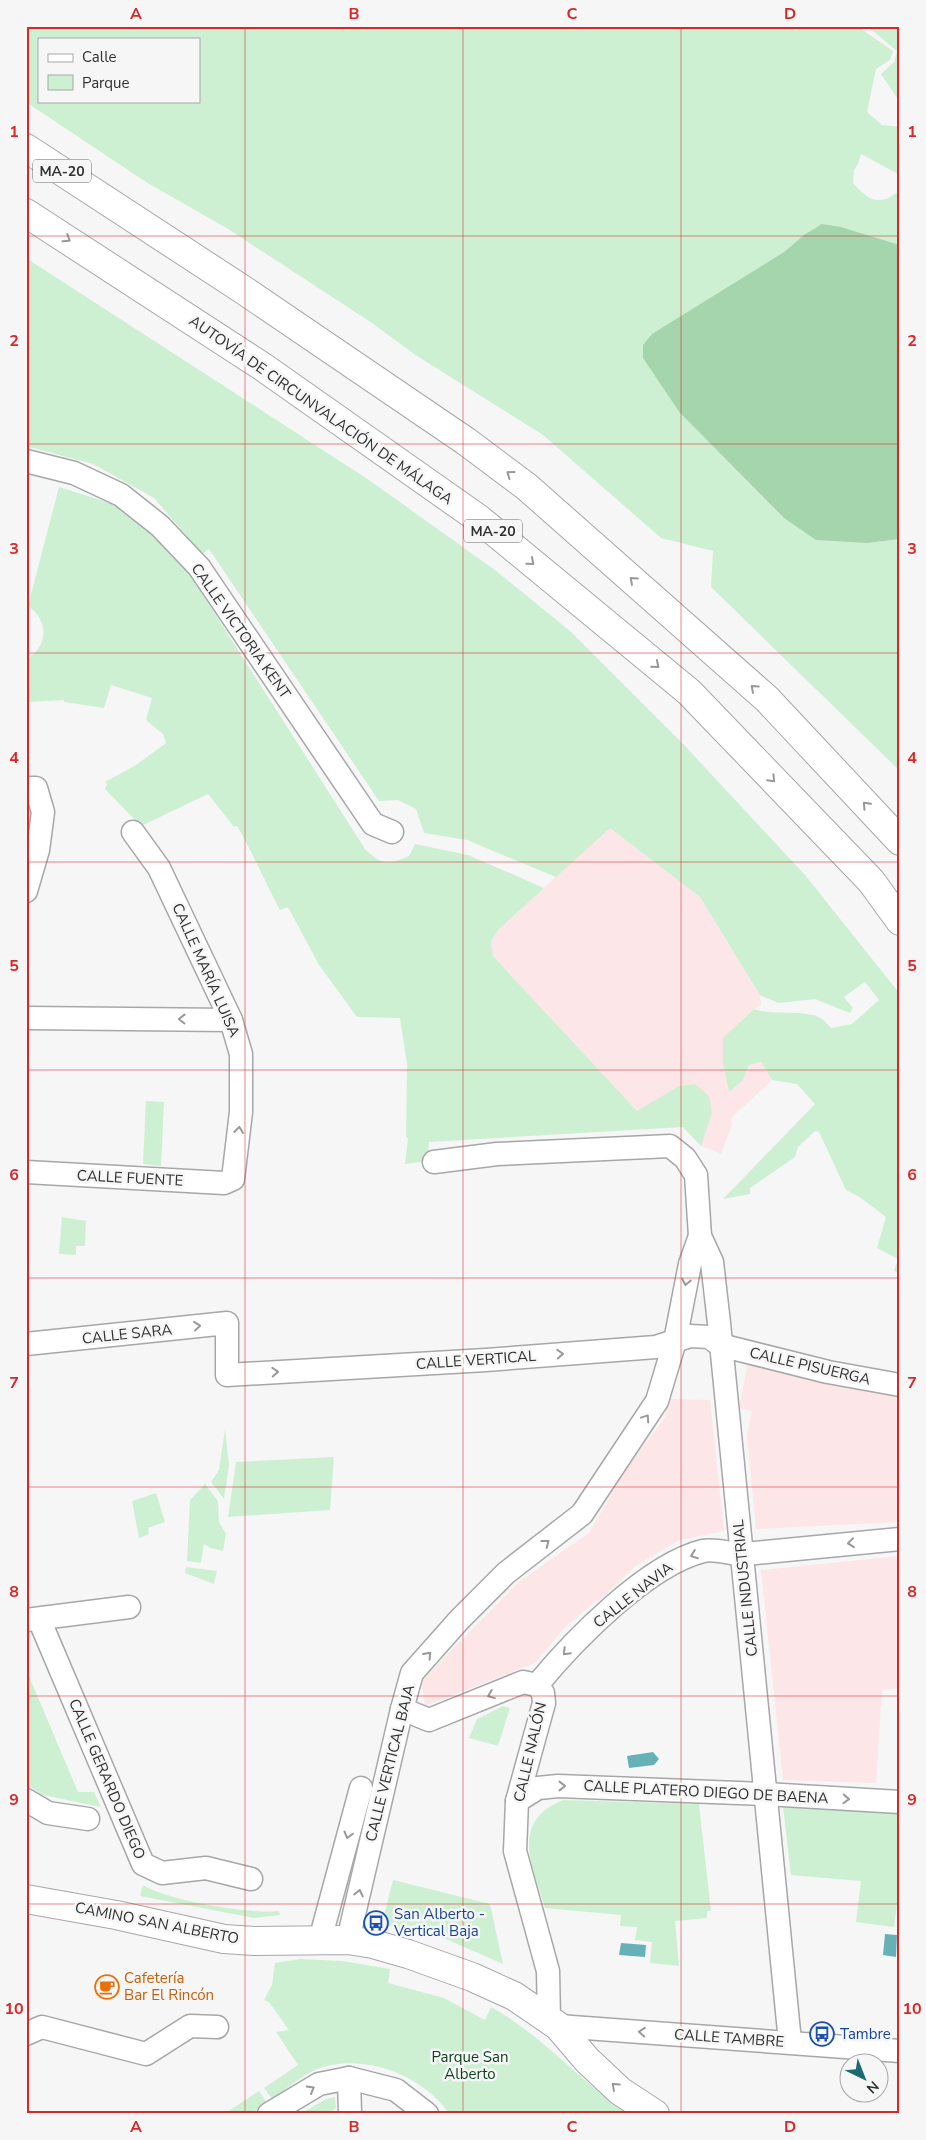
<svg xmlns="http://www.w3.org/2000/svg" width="926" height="2140" viewBox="0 0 926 2140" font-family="'Nunito Sans',sans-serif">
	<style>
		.industrial { fill: #fce6e8 }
		.green { fill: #cdf0d2; fill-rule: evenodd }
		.forest { fill: #a5d5ad }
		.water { fill: #66b1b7 }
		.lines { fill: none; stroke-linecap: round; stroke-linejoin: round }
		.minor-casing { stroke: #a6a7a8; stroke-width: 25 }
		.tertiary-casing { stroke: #a6a7a8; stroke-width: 30 }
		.motorway-casing { stroke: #a6a7a8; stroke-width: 30 }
		.minor { stroke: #fff; stroke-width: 22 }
		.tertiary { stroke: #fff; stroke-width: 28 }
		.motorway { stroke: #fff; stroke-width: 28 }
		.oneway { stroke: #979898 }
		.grid { fill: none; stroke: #d62828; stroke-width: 1; stroke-opacity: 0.55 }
		.labels { text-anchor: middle; stroke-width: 5; stroke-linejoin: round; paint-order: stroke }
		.shield { fill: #f6f6f7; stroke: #6b6b6c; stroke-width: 1 }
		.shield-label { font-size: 14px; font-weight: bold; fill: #2f3030 }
		.street-label { font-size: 15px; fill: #2f3030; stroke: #f6f6f7 }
		.transit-label { font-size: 15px; fill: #164399; stroke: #f6f6f7; text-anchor: start }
		.food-label { font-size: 15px; fill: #c56008; stroke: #f6f6f7; text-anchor: start }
		.park-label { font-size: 15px; fill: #093f1a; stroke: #f6f6f7 }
		.neatline { fill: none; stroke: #d62828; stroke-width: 2 }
		.grid-label { font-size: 16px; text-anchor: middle; font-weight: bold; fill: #d62828 }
	</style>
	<rect width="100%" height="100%" fill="#f6f6f7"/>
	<g class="industrial">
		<path d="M610 827 700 897 760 995 761 1005 754 1009 743 1080 749 1065 761 1062 772 1080 731 1118 732 1125 721 1154 701 1146 683 1127 656 1128 637 1111 493 956 491 941 499 929Z"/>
		<path d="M748 1362 900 1394V1522L756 1529 747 1435 752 1411 739 1408Z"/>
		<path d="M669 1399 710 1400 724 1531 679 1540 637 1565 599 1601H596L564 1628 535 1663 425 1706 421 1681 520 1581 589 1533 625 1471 665 1417Z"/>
		<path d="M900 1556V1688L882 1690 876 1783 783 1780 761 1570Z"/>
	</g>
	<g class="green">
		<path d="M26 26H857L893 51 890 60 876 69 867 112 882 125 900 127V175L861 154 858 164 854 170 853 183C869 201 880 207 900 190V245L841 227 804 235 784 252 680 413 784 518 868 543 900 539V771L711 587 713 551 661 538 543 435 417 356 372 323 228 229 146 182 26 102ZM39 39H199V101H39Z"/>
		<path d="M867 26H900V102L881 74 894 62 897 51Z"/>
		<path d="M26 258 369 480 495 570 570 631 685 746 805 875 900 994V1263L897 1272 894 1271 898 1259 877 1248 886 1217 858 1196 846 1190 819 1132 815 1131 798 1147 795 1157 750 1188V1194L723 1199 815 1104 797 1084 772 1080 761 1062 749 1065 743 1080 729 1092 723 1063V1038L754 1009C772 1016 809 1009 822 1019 825 1021 828 1025 831 1028L852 1024 879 1000 865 982 844 997 853 1008 850 1013 815 999 778 1003 760 995 700 897 610 828 556 877 467 840 424 833 416 809 398 800 379 801 209 549 202 554 154 498 93 464 26 446Z"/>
		<path d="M59 487 113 504 149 526 180 559 365 849C381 865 389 865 409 856L415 844 468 855 544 888 499 929 491 941 493 956 637 1111 679 1086 695 1084 709 1096 712 1113 701 1146 683 1127 429 1142 428 1161 405 1164 408 1138 406 1137 407 1064 400 1018 357 1017 319 965 288 907 280 910C265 882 253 853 237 826L234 827 208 794 141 826 105 789 107 784 105 782 136 765 166 743 163 734 146 720 152 698 111 685 104 708 64 702V700L26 702V659C49 647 49 620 28 606Z"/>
		<path d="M146 1101 164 1102 161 1166 143 1164Z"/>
		<path d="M62 1217 86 1221 85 1246H76V1255L59 1254Z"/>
		<path d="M225 1429 229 1465 224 1499 211 1482 219 1470Z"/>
		<path d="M334 1457 330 1510 228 1517 236 1462Z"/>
		<path d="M205 1484 218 1501 219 1522 226 1534 223 1551 211 1548 204 1544 201 1563 187 1561 190 1500Z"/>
		<path d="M156 1493 165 1522 148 1528 149 1534 139 1538 132 1501Z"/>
		<path d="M186 1567 217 1571 214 1584 185 1573Z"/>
		<path d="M26 1669 78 1792H94L101 1807 43 1795 26 1784Z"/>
		<path d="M503 1706 510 1708 498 1746 469 1738 477 1719Z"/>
		<path d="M563 1800 699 1804 711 1911H707V1918L675 1921 679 1966 650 1963 652 1942 635 1940 637 1927 620 1926 621 1915 545 1908C533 1866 509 1822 563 1800Z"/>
		<path d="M783 1807 869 1810V1812L900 1814V1882L894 1927 856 1922 861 1881 791 1875Z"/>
		<path d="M393 1880 490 1904 503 1964 446 1939 382 1924Z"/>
		<path d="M143 1885C170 1901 247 1914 279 1911L280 1915 254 1918 140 1896Z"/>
		<path d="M300 1959 343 1961 390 1969 388 1983 444 1998 485 2020 491 2007C543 2035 580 2083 630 2114H450C443 2106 437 2098 429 2092 400 2068 356 2056 320 2068 305 2073 285 2090 272 2099L264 2088 298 2065 276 2032 289 2030 269 2002 264 2000 272 1985 275 1963Z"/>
		<path d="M259 2091 267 2103 250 2114H224Z"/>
		<path d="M335 2097 336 2108 328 2114H300L326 2099Z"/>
	</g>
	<path class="forest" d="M822 224 841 227 900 245V539L868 543 816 540 784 518 680 413 643 358V345L652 334 784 252 804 235Z"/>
	<g class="water">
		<path d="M653 1752 659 1759 654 1765 629 1768 627 1756Z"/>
		<path d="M885 1934 897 1935 896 1957 883 1955Z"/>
		<path d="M621 1943 646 1945 645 1957 619 1955Z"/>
	</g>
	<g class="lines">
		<g class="minor-casing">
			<g id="minor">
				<path d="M26 461 74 473 121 495 160 526 199 567 373 824 392 832"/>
				<path d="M26 788H36L43 812 38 850 26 891"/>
				<path d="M26 1018 231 1020"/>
				<path d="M434 1162 497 1154 670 1146 685 1158 696 1175 700 1236 712 1262 719 1323 790 2042"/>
				<path d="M26 1172 224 1183 233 1179 241 1112V1054L231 1020 159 868 133 832"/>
				<path d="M26 1344 227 1323V1375L486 1360 656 1347 690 1336 709 1337 720 1345 828 1372 900 1385"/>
				<path d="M39 1619 143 1864 162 1873 206 1868 251 1879"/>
				<path d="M26 1620 129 1607"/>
				<path d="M537 1685C574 1640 647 1565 703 1551 716 1548 732 1555 745 1554 797 1549 848 1544 900 1539"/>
				<path d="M402 1709 429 1720 523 1682 537 1685 543 1693 544 1703 517 1801 515 1851 548 1971 549 2020"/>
				<path d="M26 1800 48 1813 88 1819"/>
				<path d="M517 1801 538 1788 558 1786 766 1794 900 1802"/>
				<path d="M320 1940 361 1788"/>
				<path d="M348 1940 402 1709 412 1673 460 1619 506 1573 582 1514 657 1401 675 1341 690 1264 700 1236"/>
				<path d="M558 2026 900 2051"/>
				<path d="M26 2034 42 2027 146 2054 190 2026 217 2027"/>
				<path d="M349 2078 350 2114"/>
				<path d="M269 2114 319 2084 349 2078 396 2090 427 2114"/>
			</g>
		</g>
		<g class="tertiary-casing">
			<path id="tertiary" d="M26 1899 116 1915 224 1939 254 1941 348 1940 373 1944 408 1954 472 1977 514 1996 558 2026 587 2060 620 2091 655 2114"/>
		</g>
		<g class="motorway-casing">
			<g id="motorway">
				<path d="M26 148 245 291 467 442 527 487 767 699 900 841"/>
				<path d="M26 213 263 367 479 519 689 692 871 881 900 921"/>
			</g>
		</g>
		<use href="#minor" class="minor"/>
		<use href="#tertiary" class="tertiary"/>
		<use href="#motorway" class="motorway"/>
	</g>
	<defs><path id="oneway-chevron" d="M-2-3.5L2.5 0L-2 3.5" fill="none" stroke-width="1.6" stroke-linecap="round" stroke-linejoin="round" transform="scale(1.25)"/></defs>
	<g class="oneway">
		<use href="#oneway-chevron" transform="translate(67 239) rotate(33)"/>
		<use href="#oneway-chevron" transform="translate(510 474) rotate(-144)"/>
		<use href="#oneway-chevron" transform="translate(531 562) rotate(40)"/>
		<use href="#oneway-chevron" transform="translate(633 580) rotate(-138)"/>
		<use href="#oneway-chevron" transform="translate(656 665) rotate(40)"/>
		<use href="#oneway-chevron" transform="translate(754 688) rotate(-138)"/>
		<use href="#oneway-chevron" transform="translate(772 779) rotate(46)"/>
		<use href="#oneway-chevron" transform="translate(866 805) rotate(-133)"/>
		<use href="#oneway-chevron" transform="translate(182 1019) rotate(-179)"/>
		<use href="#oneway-chevron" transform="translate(239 1130) rotate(-83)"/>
		<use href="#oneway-chevron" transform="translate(686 1282) rotate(101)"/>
		<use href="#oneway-chevron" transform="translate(197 1326) rotate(-6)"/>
		<use href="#oneway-chevron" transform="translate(560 1354) rotate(-4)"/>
		<use href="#oneway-chevron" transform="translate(275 1372) rotate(-3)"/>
		<use href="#oneway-chevron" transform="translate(646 1418) rotate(-56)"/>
		<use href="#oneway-chevron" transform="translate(546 1543) rotate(-38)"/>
		<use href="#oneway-chevron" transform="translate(851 1543) rotate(174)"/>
		<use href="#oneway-chevron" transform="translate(694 1555) rotate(159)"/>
		<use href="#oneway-chevron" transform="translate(566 1652) rotate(135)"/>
		<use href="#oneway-chevron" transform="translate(428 1655) rotate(-48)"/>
		<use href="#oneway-chevron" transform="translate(491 1695) rotate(158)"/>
		<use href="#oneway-chevron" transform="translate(562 1786)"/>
		<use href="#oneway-chevron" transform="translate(846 1799) rotate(3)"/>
		<use href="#oneway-chevron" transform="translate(348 1835) rotate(105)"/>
		<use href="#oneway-chevron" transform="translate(359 1893) rotate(-77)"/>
		<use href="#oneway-chevron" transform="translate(642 2032) rotate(-176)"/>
		<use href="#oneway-chevron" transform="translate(615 2086) rotate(-138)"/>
		<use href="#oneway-chevron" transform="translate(311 2089) rotate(-30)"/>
	</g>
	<path class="grid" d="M245 26V2114M463 26V2114M681 26V2114M26 236H900M26 444H900M26 653H900M26 862H900M26 1070H900M26 1278H900M26 1487H900M26 1696H900M26 1904H900"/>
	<defs>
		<g id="bus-ring" transform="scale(1.25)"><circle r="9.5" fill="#f6f6f7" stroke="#1a4fb4" stroke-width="1.5"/><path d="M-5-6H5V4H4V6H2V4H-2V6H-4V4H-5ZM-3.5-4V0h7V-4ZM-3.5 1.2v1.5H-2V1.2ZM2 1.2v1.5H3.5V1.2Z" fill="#1a4fb4"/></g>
		<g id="cafe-ring" transform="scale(1.25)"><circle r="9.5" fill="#f6f6f7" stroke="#e8710a" stroke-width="1.5"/><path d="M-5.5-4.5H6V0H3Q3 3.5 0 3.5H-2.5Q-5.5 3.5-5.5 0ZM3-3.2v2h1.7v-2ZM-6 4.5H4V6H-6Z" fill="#e8710a"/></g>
	</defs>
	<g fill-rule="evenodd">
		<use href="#bus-ring" x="376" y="1923"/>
		<use href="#cafe-ring" x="107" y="1987"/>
		<use href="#bus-ring" x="822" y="2034"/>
	</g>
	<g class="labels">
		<g class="shield">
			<rect x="33" y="159.5" width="58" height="23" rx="4"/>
			<rect x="464" y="519.5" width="58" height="23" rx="4"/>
		</g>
		<g class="shield-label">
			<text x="62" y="176">MA-20</text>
			<text x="493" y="536">MA-20</text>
		</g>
		<g class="street-label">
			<text transform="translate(321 410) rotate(35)" y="5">AUTOVÍA DE CIRCUNVALACIÓN DE MÁLAGA</text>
			<text transform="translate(241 631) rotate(55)" y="5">CALLE VICTORIA KENT</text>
			<text transform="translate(206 970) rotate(66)" y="5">CALLE MARÍA LUISA</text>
			<text transform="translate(130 1178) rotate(3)" y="5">CALLE FUENTE</text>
			<text transform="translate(127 1334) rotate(-6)" y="5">CALLE SARA</text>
			<text transform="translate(476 1360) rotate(-4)" y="5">CALLE VERTICAL</text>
			<text transform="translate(810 1366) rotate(13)" y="5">CALLE PISUERGA</text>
			<text transform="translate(745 1588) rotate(-96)" y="5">CALLE INDUSTRIAL</text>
			<text transform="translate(633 1595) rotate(-38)" y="5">CALLE NAVIA</text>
			<text transform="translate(530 1752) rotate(-77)" y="5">CALLE NALÓN</text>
			<text transform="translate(390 1763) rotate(-76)" y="5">CALLE VERTICAL BAJA</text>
			<text transform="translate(107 1779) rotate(67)" y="5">CALLE GERARDO DIEGO</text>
			<text transform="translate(706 1792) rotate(3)" y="5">CALLE PLATERO DIEGO DE BAENA</text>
			<text transform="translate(157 1923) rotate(11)" y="5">CAMINO SAN ALBERTO</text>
			<text transform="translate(729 2038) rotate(4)" y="5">CALLE TAMBRE</text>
		</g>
		<g class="transit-label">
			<text x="394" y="1919">San Alberto -<tspan x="394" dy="17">Vertical Baja</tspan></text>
			<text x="840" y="2039">Tambre</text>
		</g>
		<g class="food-label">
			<text x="124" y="1983">Cafetería<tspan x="124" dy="17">Bar El Rincón</tspan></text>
		</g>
		<g class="park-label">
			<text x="470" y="2062">Parque San<tspan x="470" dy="17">Alberto</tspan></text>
		</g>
	</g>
	<rect width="926" height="2140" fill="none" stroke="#f6f6f7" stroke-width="55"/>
	<rect x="38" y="38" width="162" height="65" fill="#f6f6f7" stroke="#a6a7a7"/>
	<rect x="48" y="54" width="25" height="8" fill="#ffffff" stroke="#a6a7a7"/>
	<text x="82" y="62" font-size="15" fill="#2f3030">Calle</text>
	<rect x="48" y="75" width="25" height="15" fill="#cdf0d2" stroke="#a6a7a7"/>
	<text x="82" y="88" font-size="15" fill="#2f3030">Parque</text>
	<g transform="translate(864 2078) rotate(137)"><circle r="24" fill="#f6f6f7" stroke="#a6a7a7"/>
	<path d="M0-4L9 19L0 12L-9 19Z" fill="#1f6a72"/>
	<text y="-8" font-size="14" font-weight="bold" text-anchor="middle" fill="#2f3030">N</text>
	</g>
	<rect x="28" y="28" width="870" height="2084" class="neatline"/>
	<g class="grid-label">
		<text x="136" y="19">A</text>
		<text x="354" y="19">B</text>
		<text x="572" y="19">C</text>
		<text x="790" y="19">D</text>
		<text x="14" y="137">1</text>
		<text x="912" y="137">1</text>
		<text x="14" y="346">2</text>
		<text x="912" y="346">2</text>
		<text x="14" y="554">3</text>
		<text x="912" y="554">3</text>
		<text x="14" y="763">4</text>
		<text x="912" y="763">4</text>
		<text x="14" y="971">5</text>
		<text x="912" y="971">5</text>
		<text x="14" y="1180">6</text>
		<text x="912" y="1180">6</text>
		<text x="14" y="1388">7</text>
		<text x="912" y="1388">7</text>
		<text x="14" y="1597">8</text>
		<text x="912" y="1597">8</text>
		<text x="14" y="1805">9</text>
		<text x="912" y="1805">9</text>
		<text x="14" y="2014">10</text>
		<text x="912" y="2014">10</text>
		<text x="136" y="2132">A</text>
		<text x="354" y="2132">B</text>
		<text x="572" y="2132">C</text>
		<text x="790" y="2132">D</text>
	</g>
</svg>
